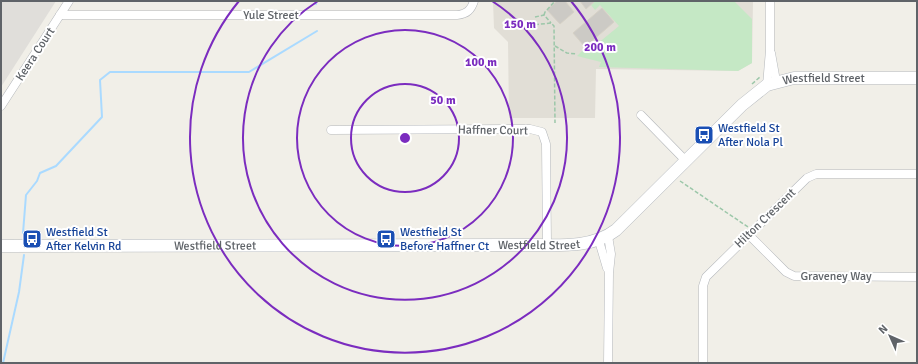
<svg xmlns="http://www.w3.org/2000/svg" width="918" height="364" viewBox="0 0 918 364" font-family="Signika,sans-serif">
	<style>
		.industrial { fill: #e0deda }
		.education { fill: #e1ded6 }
		.green { fill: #c5e8c5 }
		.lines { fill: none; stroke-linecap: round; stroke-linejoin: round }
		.stream { stroke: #aadaff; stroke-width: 2 }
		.building { fill: #cccac5; stroke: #d6d1c6 }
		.street-casing { stroke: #b5b8bc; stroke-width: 9 }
		.secondary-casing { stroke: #b6babf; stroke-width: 13 }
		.path { stroke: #9cc7a9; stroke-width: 1.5; stroke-dasharray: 4 2; stroke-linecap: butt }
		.street { stroke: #fff; stroke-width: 8 }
		.secondary { stroke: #fff; stroke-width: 12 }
		.ring { fill: none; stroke: #7b2cbf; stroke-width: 2 }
		.labels { text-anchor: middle; stroke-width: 4; stroke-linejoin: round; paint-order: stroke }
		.street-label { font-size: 12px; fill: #5f6368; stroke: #fff }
		.transit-label { font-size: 12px; fill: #164399; stroke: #fff; text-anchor: start }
		.centre { fill: #7b2cbf; stroke: #fff; stroke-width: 2 }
		.ring-label { font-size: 12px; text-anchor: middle; font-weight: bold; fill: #7b2cbf; stroke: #fff; stroke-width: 4; stroke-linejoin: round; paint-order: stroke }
	</style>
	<rect width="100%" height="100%" fill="#f1efe8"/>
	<path class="industrial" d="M1 1H56L1 87Z"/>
	<path class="education" d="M493 1H753L752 63 738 71 596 69 595 118H509L508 42 494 28Z"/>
	<path class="green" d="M595 1H734L752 19V63L738 71 599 67 601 62 577 56 593 40 597 44 619 26 600 5 595 10 591 5Z"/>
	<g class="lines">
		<g class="stream">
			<path d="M316 4V1"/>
			<path d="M23 233 26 195 37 181 40 173 56 166 102 117 100 80 110 72H249L317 31"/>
			<path d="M3 363 19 292 24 255"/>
		</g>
	</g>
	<g class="building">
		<path d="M557 1H565L574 12 560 24 547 10Z"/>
		<path d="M580 1H595L586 9Z"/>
		<path d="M602 8 614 22 585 47 573 33Z"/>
	</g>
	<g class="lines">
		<g class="street-casing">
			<g id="street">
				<path d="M60 15H457C467 14 471 10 474 1"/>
				<path d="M771 53 776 81"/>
				<path d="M767 85 770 50V1"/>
				<path d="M1 106 69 1"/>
				<path d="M641 115 686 161"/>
				<path d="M331 130 530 129 542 132 546 144 547 244"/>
				<path d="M748 234 786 272 794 276 917 277"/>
				<path d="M608 236 611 254 609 273 608 363"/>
				<path d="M599 241 607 268"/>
				<path d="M703 363V286L706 277 807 178 816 174H917"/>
			</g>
		</g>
		<g class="secondary-casing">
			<g id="secondary">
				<path id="s1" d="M1 246 516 245C549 244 589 251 616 230L742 105 767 85 794 78H917"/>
			</g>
		</g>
		<g class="path">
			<path d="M544 15 545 12 555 1"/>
			<path d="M535 17 544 15 551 23"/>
			<path d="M523 26 551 23 554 26 555 123"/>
			<path d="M555 46 567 53 577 54"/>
			<path d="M752 84 760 77"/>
			<path d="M680 181 748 227"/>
		</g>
		<use href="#street" class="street"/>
		<use href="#secondary" class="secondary"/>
	</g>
	<g class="ring">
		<circle cx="405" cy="138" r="54"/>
		<circle cx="405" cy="138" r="108"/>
		<path d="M492 1A162 162 0 1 1 318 1"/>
		<path d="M571 1A215 215 0 1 1 239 1"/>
	</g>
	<defs>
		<g id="bus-square" transform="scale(1)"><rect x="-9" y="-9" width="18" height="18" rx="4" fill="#1a4fb4" stroke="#fff"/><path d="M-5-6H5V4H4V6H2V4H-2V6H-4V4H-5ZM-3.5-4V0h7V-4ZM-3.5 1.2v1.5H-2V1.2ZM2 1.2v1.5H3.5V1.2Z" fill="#fff"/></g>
	</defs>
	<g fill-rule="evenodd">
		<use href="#bus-square" x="704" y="135"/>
		<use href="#bus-square" x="32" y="239"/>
		<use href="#bus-square" x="386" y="239"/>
	</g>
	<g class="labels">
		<g class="street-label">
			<text x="271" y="19">Yule Street</text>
			<text transform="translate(35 54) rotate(-57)" y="4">Keera Court</text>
			<text dy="4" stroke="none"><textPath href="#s1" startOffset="885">Westfield Street</textPath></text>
			<text transform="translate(493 130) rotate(1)" y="4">Haffner Court</text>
			<text transform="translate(765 218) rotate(-44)" y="4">Hilton Crescent</text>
			<text dy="4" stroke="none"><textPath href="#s1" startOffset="538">Westfield Street</textPath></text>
			<text dy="4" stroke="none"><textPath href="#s1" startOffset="214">Westfield Street</textPath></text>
			<text x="836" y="280">Graveney Way</text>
		</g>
		<g class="transit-label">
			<text x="718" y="132">Westfield St<tspan x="718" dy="14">After Nola Pl</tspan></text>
			<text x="46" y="236">Westfield St<tspan x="46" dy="14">After Kelvin Rd</tspan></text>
			<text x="400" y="236">Westfield St<tspan x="400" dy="14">Before Haffner Ct</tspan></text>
		</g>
	</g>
	<circle cx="405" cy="138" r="6" class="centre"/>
	<g class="ring-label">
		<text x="520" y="28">150 m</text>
		<text x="600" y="51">200 m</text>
		<text x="481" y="66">100 m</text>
		<text x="443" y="104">50 m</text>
	</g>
	<rect width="918" height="364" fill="none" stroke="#5f6368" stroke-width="4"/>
	<g transform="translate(890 336) rotate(315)" stroke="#ffffff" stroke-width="3" paint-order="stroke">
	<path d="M0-3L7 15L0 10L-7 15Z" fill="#5f6368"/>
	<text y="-6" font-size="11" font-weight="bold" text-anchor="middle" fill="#5f6368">N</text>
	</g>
</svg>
